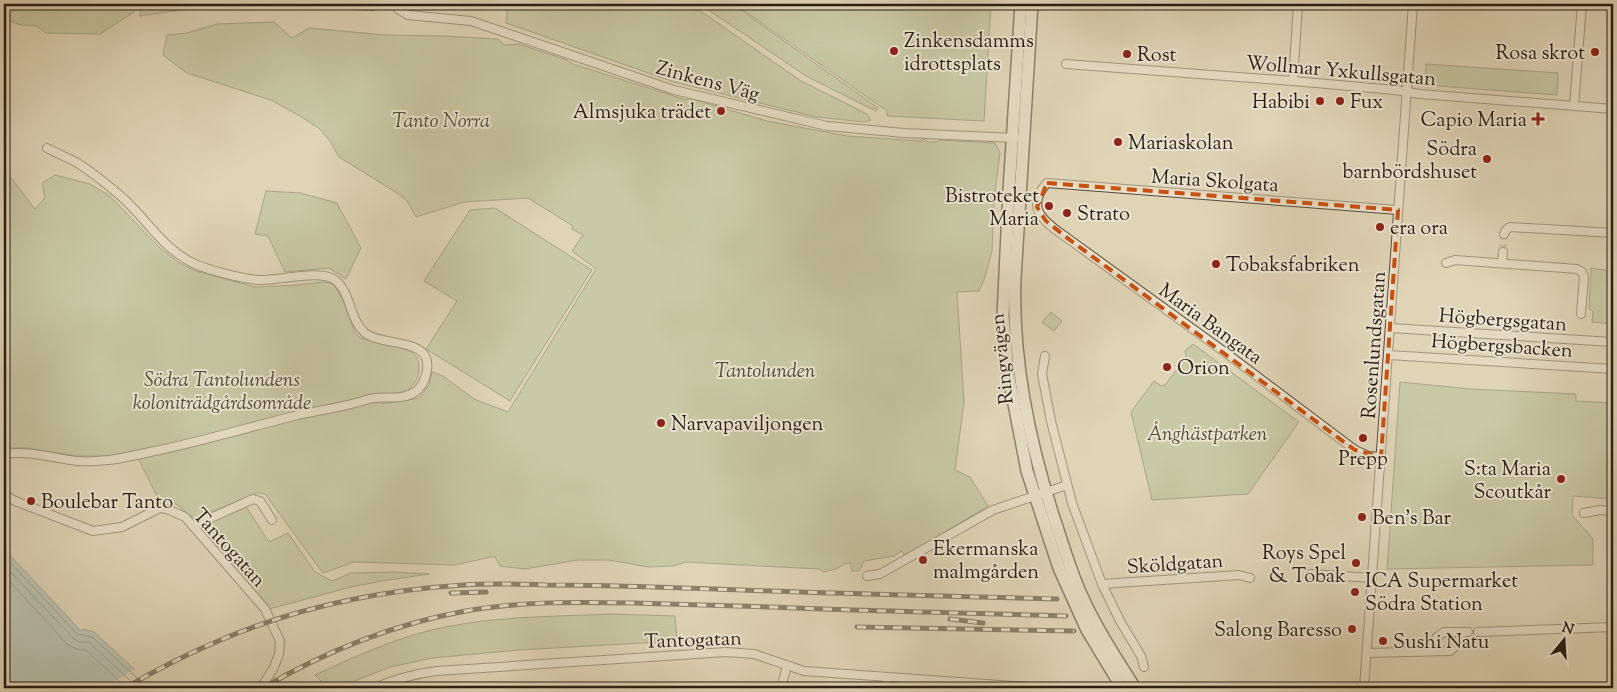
<svg xmlns="http://www.w3.org/2000/svg" width="1617" height="692" viewBox="0 0 1617 692" font-family="'Sorts Mill Goudy',serif">
	<style>
		.green { fill: #aebd91; stroke: #6b6d52 }
		.water { fill: #94b7b3; stroke: #697973 }
		.pier { fill: #dfd4b6 }
		.lines { fill: none; stroke-linecap: round; stroke-linejoin: round }
		.shore { stroke: #5e6a64; stroke-width: 1 }
		.minor-tunnel { stroke: #baaf96; stroke-width: 8; stroke-dasharray: 8 4; stroke-linecap: butt }
		.minor-casing { stroke: #564b3c; stroke-width: 10 }
		.secondary-casing { stroke: #281d14; stroke-width: 14 }
		.minor { stroke: #eae3d0; stroke-width: 8 }
		.secondary { stroke: #eae3d0; stroke-width: 11 }
		.rail-casing { stroke: #281d14; stroke-width: 5 }
		.rail { stroke: #eae3d0; stroke-width: 3; stroke-dasharray: 9; stroke-linecap: butt }
		.marked { fill: none; stroke: #cb500d; stroke-width: 4; stroke-dasharray: 10 6; stroke-linejoin: round }
		.poi-dot { fill: #8f2418; stroke: #eae3d0; stroke-width: 2 }
		.labels { text-anchor: middle; stroke-width: 4; stroke-linejoin: round; paint-order: stroke }
		.poi-label { font-size: 20px; fill: #281d14; stroke: #eae3d0; text-anchor: start }
		.street-label { font-size: 20px; fill: #281d14; stroke: #eae3d0 }
		.park-label { font-size: 20px; font-style: italic; fill: #504d3a; stroke: #eae3d0 }
	</style>
	<rect width="100%" height="100%" fill="#dfd4b6"/>
	<filter id="stains"><feTurbulence type="fractalNoise" baseFrequency=".004" numOctaves="4"/><feColorMatrix values="0 0 0 0 .2 0 0 0 0 .09 0 0 0 0 .02 0 0 0 .5 -.17"/></filter>
	<radialGradient id="worn" r=".72"><stop offset=".6" stop-color="#630" stop-opacity="0"/><stop offset="1" stop-color="#630" stop-opacity=".3"/></radialGradient>
	<g class="green">
		<path d="M4 4H135L134 12 100 34 46 33 37 26 21 25 4 19Z"/>
		<path d="M140 4H179L180 10 140 16Z"/>
		<path d="M284 4H375L374 11Z"/>
		<path d="M508 4H688L693 10H699L801 81 867 114 871 120 864 122 817 117 674 82 506 23Z"/>
		<path d="M709 4H740L742 11 878 108 876 111 806 76 710 11Z"/>
		<path d="M741 4H991L984 121 887 116V111L743 10Z"/>
		<path d="M274 22 292 38 309 28 385 35 443 36 498 39 505 45 519 44 567 60 573 64 686 100 689 98 767 121 847 136 921 141 924 139 928 142H937L939 140 995 143 1000 153 994 199 992 251 984 280 979 291 957 292 964 402 955 470 970 477 988 506 905 556 902 551 894 556 864 561 859 571H852L850 563 844 564 836 569 823 572 819 569 685 562 674 566 648 567 609 560H578L525 569 500 566 495 557H491L455 565 354 562 323 573 265 494 257 493 195 519 172 501 159 500 139 460 133 453 105 456H77L26 448H4V184L11 178 35 209 45 198 42 183 55 175 90 184 110 196 160 248 179 263 196 271 255 287 297 285 323 282 331 283 336 288 343 300 355 333 361 338C371 341 407 348 413 353 423 361 420 379 411 387 403 394 388 395 377 395L382 404 420 398 429 385 432 372 443 376 474 399 508 412 596 269 572 251 583 235 572 229 573 226 528 198 464 202 416 217 407 201 397 193 339 157 330 141 320 129 300 116 271 100 187 73 163 55 167 35 187 33 217 24Z"/>
		<path d="M1426 64 1558 73 1557 95 1425 85Z"/>
		<path d="M266 191 300 193 337 203 361 248 346 279 329 268 285 272 268 236 255 234Z"/>
		<path d="M495 208 592 270 510 401 426 349 457 301 424 281 470 210Z"/>
		<path d="M1591 268 1611 271 1610 283 1613 284V324L1592 322 1593 312 1589 308Z"/>
		<path d="M1051 312 1062 321 1054 331 1042 322Z"/>
		<path d="M1193 344 1299 422 1248 494 1152 500 1131 412 1154 381 1161 386 1166 384 1186 357 1185 351Z"/>
		<path d="M1400 382 1470 389 1576 394V401L1613 403V499L1573 496 1572 515 1593 539V565L1387 569Z"/>
		<path d="M245 505 269 542 288 533 315 572 332 581 351 573 393 572 429 574 388 580 351 587 269 609 202 531 204 523Z"/>
		<path d="M611 614 675 616 677 641 519 650 432 658 390 667 337 688H328L315 675C345 661 376 647 407 637 471 616 544 617 611 614Z"/>
	</g>
	<path class="water" d="M4 534 10 544 9 554 81 631 83 629 94 632 155 688H4Z"/>
	<path class="pier" d="M137 668 157 688H102L133 670Z"/>
	<g class="lines">
		<g class="shore">
			<path d="M4 543 6 558 77 634 92 637 148 688"/>
			<path d="M4 565 73 638 79 642H89L138 688"/>
			<path d="M4 575 67 644 76 649 86 650 127 688"/>
		</g>
		<path class="minor-tunnel" d="M1503 252 1504 234"/>
		<g class="minor-casing">
			<g id="minor">
				<path d="M395 4 398 9 408 15 471 21 674 90 827 126 904 133 1015 138"/>
				<path d="M1066 64 1293 81 1395 90 1420 94 1613 109"/>
				<path d="M1293 81 1298 4"/>
				<path d="M1574 106 1582 4"/>
				<path d="M1504 234 1506 230 1510 227 1613 233"/>
				<path d="M1446 263 1455 260 1577 269 1582 272 1584 277 1581 314"/>
				<path d="M1502 263 1503 252"/>
				<path d="M1391 328 1613 342"/>
				<path d="M1389 355 1613 369"/>
				<path d="M1045 356 1042 374 1051 421 1072 503 1102 584 1120 621 1141 656 1144 667"/>
				<path d="M4 454C29 450 52 458 77 461 87 462 99 461 109 460 125 458 140 454 155 451 203 441 250 427 298 415 321 410 344 407 366 400 382 394 401 402 415 392 424 386 430 369 426 358 419 339 377 345 364 332 349 318 351 292 335 280 320 269 278 281 258 280 243 279 208 270 195 264 164 250 148 221 124 199 112 188 89 170 76 162 66 157 56 153 47 148"/>
				<path d="M1381 457 1368 456 1355 450 1226 353 1070 240C1049 225 1022 210 1047 183L1398 210"/>
				<path d="M4 494 15 501 93 531 122 527 160 508 167 509 185 517 265 609 280 641 279 654 274 667 265 682 270 688"/>
				<path d="M1584 513 1600 510 1613 511"/>
				<path d="M193 526 253 499 260 501 272 520"/>
				<path d="M1311 574 1372 578"/>
				<path d="M867 576 880 574 993 510 1067 485"/>
				<path d="M1102 584 1239 575 1250 578"/>
				<path d="M1478 632 1613 627"/>
				<path d="M1429 651 1437 637 1444 632H1468"/>
				<path d="M1367 653 1450 651 1457 645 1462 633"/>
				<path d="M374 688C395 679 413 674 437 671L726 652 754 654 804 671 1043 688"/>
				<path d="M781 688 787 666"/>
				<path d="M886 688 887 677"/>
				<path d="M1364 688 1413 4"/>
			</g>
		</g>
		<g class="secondary-casing">
			<g id="secondary">
				<path d="M1021 4 1009 190 1003 316 1008 373 1027 471 1059 568 1087 630 1122 688"/>
				<path d="M1032 4 1015 278C1012 361 1029 442 1055 521 1063 545 1070 569 1080 592 1095 626 1115 657 1135 688"/>
			</g>
		</g>
		<use href="#minor" class="minor"/>
		<use href="#secondary" class="secondary"/>
		<g class="rail-casing">
			<g id="rail">
				<path d="M451 593 486 592"/>
				<path d="M950 619 983 623"/>
				<path d="M857 627 1074 631"/>
				<path d="M125 688C156 670 189 653 223 639 299 607 382 590 464 585 491 583 519 584 546 585 611 585 676 588 742 590 847 594 952 596 1057 599"/>
				<path d="M263 688C326 651 394 624 466 611 521 601 578 602 634 603 679 604 724 606 770 607 868 611 967 613 1066 616"/>
			</g>
		</g>
		<use href="#rail" class="rail"/>
	</g>
	<path d="M0 0H1617V692H0ZM1047 183 1398 210 1381 457 1355 450 1070 240 1046 221 1037 207Z" fill="#dfd4b6" fill-opacity=".55" fill-rule="evenodd"/>
	<path class="marked" d="M1047 183 1398 210 1381 457 1355 450 1070 240 1046 221 1037 207Z"/>
	<g class="poi-dot">
		<circle cx="894" cy="51" r="5"/>
		<circle cx="1595" cy="52" r="5"/>
		<circle cx="1127" cy="54" r="5"/>
		<circle cx="1320" cy="101" r="5"/>
		<circle cx="1340" cy="101" r="5"/>
		<circle cx="721" cy="111" r="5"/>
		<path d="M1535.5 111.5h5v5h5v5h-5v5h-5v-5h-5v-5h5z"/>
		<circle cx="1118" cy="142" r="5"/>
		<circle cx="1487" cy="159" r="5"/>
		<circle cx="1049" cy="206" r="5"/>
		<circle cx="1067" cy="213" r="5"/>
		<circle cx="1380" cy="227" r="5"/>
		<circle cx="1216" cy="264" r="5"/>
		<circle cx="1167" cy="367" r="5"/>
		<circle cx="661" cy="423" r="5"/>
		<circle cx="1363" cy="438" r="5"/>
		<circle cx="1561" cy="479" r="5"/>
		<circle cx="31" cy="501" r="5"/>
		<circle cx="1362" cy="517" r="5"/>
		<circle cx="923" cy="560" r="5"/>
		<circle cx="1356" cy="563" r="5"/>
		<circle cx="1355" cy="592" r="5"/>
		<circle cx="1352" cy="629" r="5"/>
		<circle cx="1383" cy="641" r="5"/>
	</g>
	<g class="labels">
		<g class="poi-label">
			<text x="904" y="47">Zinkensdamms<tspan x="904" dy="23">idrottsplats</tspan></text>
			<text x="1585" y="59" text-anchor="end">Rosa skrot</text>
			<text x="1137" y="61">Rost</text>
			<text x="1310" y="108" text-anchor="end">Habibi</text>
			<text x="1350" y="108">Fux</text>
			<text x="711" y="118" text-anchor="end">Almsjuka trädet</text>
			<text x="1527" y="126" text-anchor="end">Capio Maria</text>
			<text x="1128" y="149">Mariaskolan</text>
			<text x="1477" y="155" text-anchor="end">Södra<tspan x="1477" dy="23">barnbördshuset</tspan></text>
			<text x="1039" y="202" text-anchor="end">Bistroteket<tspan x="1039" dy="23">Maria</tspan></text>
			<text x="1077" y="220">Strato</text>
			<text x="1390" y="234">era ora</text>
			<text x="1226" y="271">Tobaksfabriken</text>
			<text x="1177" y="374">Orion</text>
			<text x="671" y="430">Narvapaviljongen</text>
			<text x="1363" y="465" text-anchor="middle">Prepp</text>
			<text x="1551" y="475" text-anchor="end">S:ta Maria<tspan x="1551" dy="23">Scoutkår</tspan></text>
			<text x="41" y="508">Boulebar Tanto</text>
			<text x="1372" y="524">Ben's Bar</text>
			<text x="933" y="555">Ekermanska<tspan x="933" dy="23">malmgården</tspan></text>
			<text x="1346" y="559" text-anchor="end">Roys Spel<tspan x="1346" dy="23">&amp; Tobak</tspan></text>
			<text x="1365" y="587">ICA Supermarket<tspan x="1365" dy="23">Södra Station</tspan></text>
			<text x="1342" y="636" text-anchor="end">Salong Baresso</text>
			<text x="1393" y="648">Sushi Natu</text>
		</g>
		<g class="street-label">
			<text transform="translate(1341 70) rotate(5)" y="7">Wollmar Yxkullsgatan</text>
			<text transform="translate(708 80) rotate(15)" y="7">Zinkens Väg</text>
			<text transform="translate(1215 180) rotate(4)" y="7">Maria Skolgata</text>
			<text transform="translate(1503 319) rotate(4)" y="7">Högbergsgatan</text>
			<text transform="translate(1211 323) rotate(36)" y="7">Maria Bangata</text>
			<text transform="translate(1373 345) rotate(-86)" y="7">Rosenlundsgatan</text>
			<text transform="translate(1502 345) rotate(4)" y="7">Högbergsbacken</text>
			<text transform="translate(1001 359) rotate(-96)" y="7">Ringvägen</text>
			<text transform="translate(230 547) rotate(48)" y="7">Tantogatan</text>
			<text transform="translate(1175 563) rotate(-4)" y="7">Sköldgatan</text>
			<text transform="translate(693 639) rotate(-2)" y="7">Tantogatan</text>
		</g>
		<g class="park-label">
			<text x="441" y="127">Tanto Norra</text>
			<text x="765" y="377">Tantolunden</text>
			<text x="222" y="386">Södra Tantolundens<tspan x="222" dy="23">koloniträdgårdsområde</tspan></text>
			<text x="1207" y="440">Ånghästparken</text>
		</g>
	</g>
	<rect width="1617" height="692" fill="none" stroke="#dfd4b6" stroke-width="20"/>
	<rect x="5" y="5" width="1607" height="682" fill="none" stroke="#281d14" stroke-width="2.5"/>
	<rect x="10" y="10" width="1597" height="672" fill="none" stroke="#281d14"/>
	<g transform="translate(1564 640) rotate(18)" stroke="#eae3d0" stroke-width="4" paint-order="stroke">
	<path d="M0-4L9 19L0 12L-9 19Z" fill="#281d14"/>
	<text y="-8" font-size="14" font-weight="bold" text-anchor="middle" fill="#281d14">N</text>
	</g>
	<rect width="100%" height="100%" filter="url(#stains)"/>
	<rect width="100%" height="100%" fill="url(#worn)"/>
</svg>
